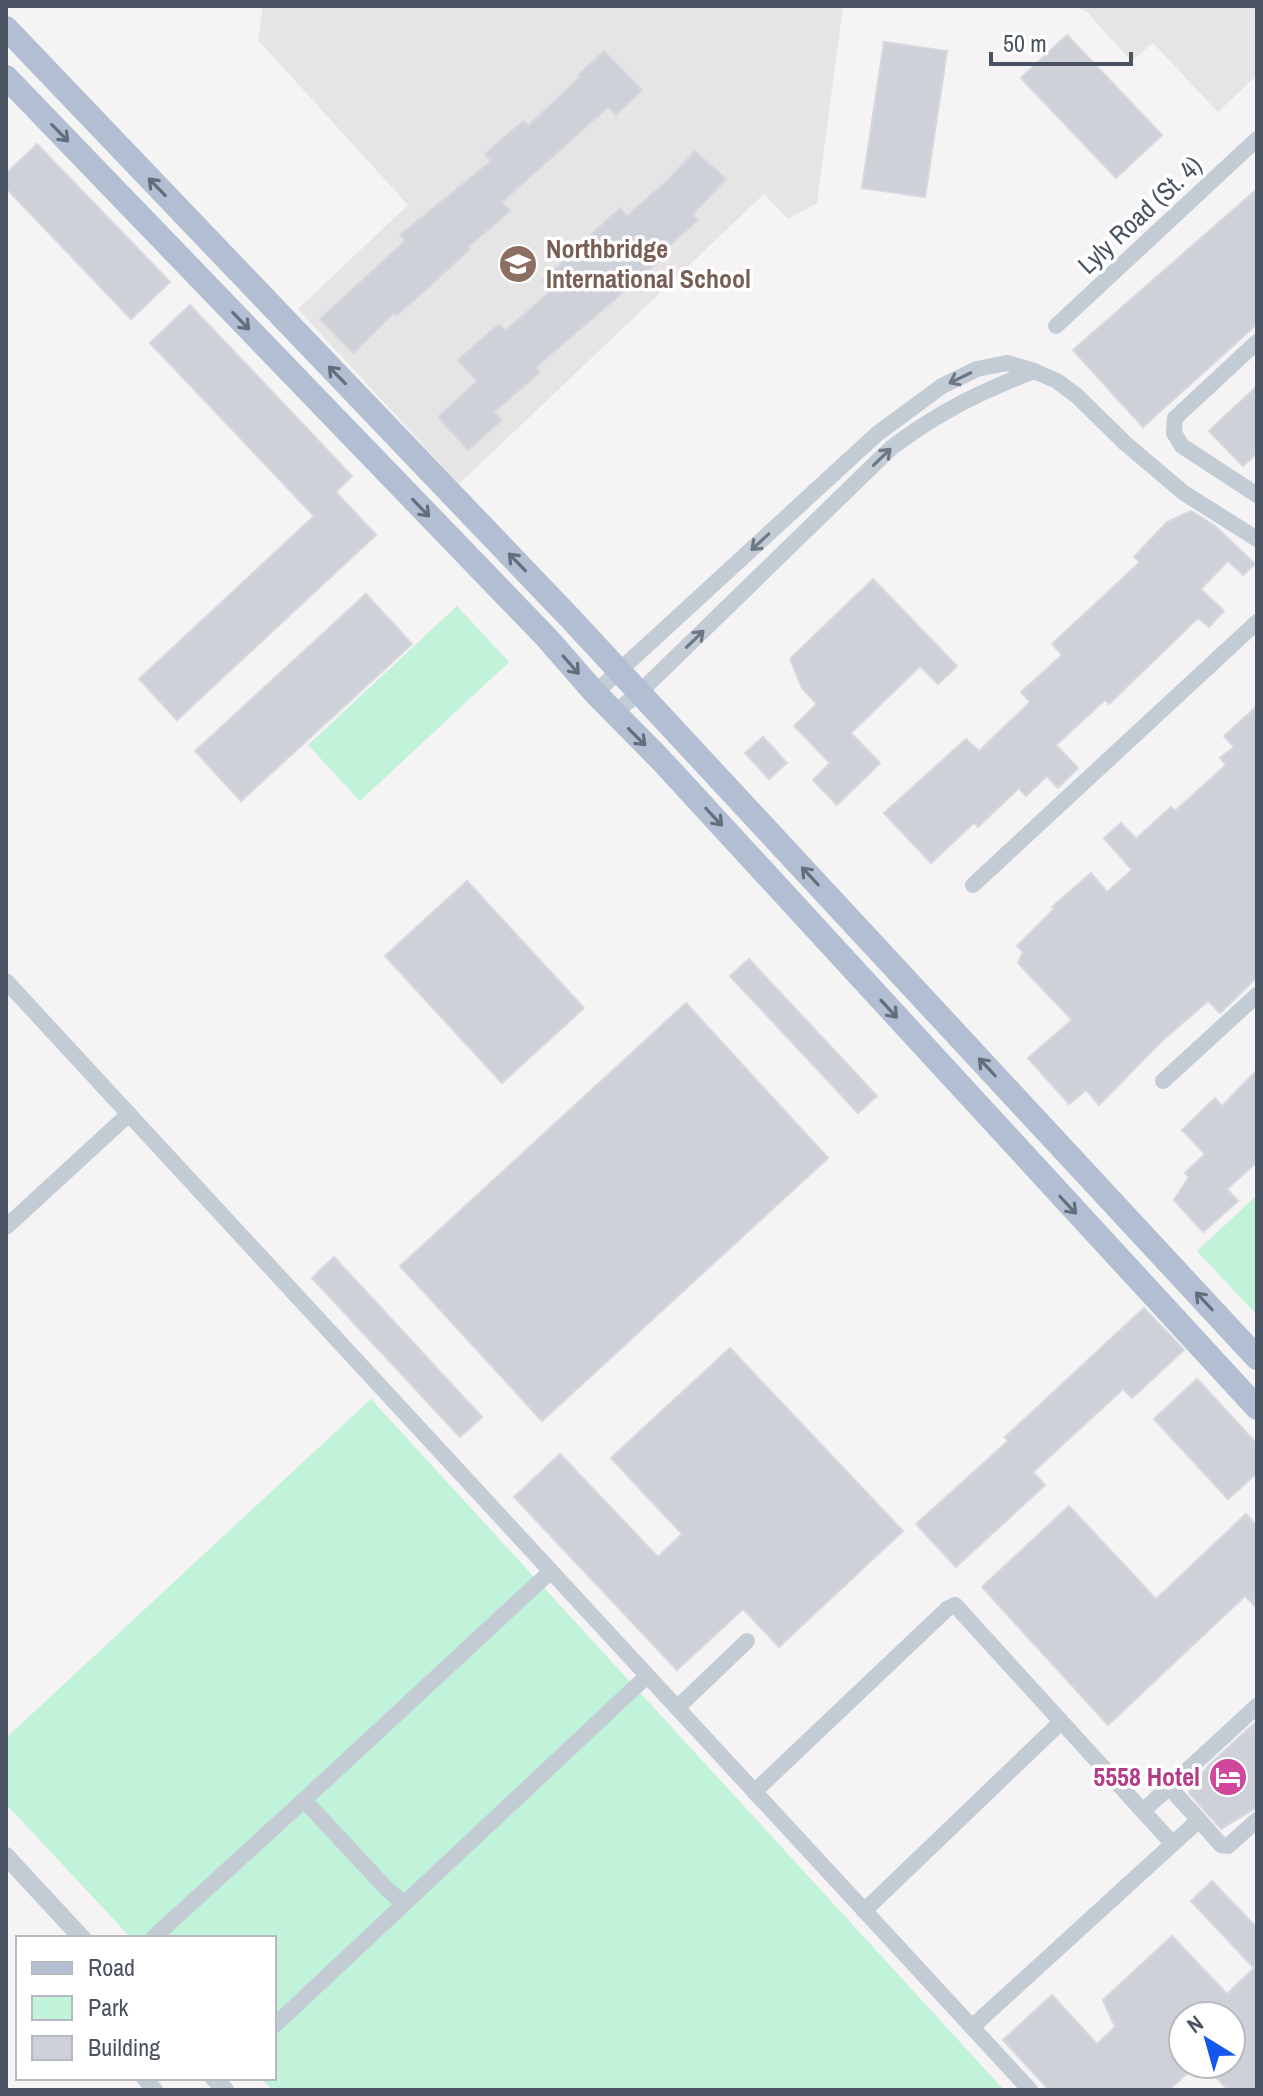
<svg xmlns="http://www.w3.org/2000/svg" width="1263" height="2096" viewBox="0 0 1263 2096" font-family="'Archivo Narrow',sans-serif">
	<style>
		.education { fill: #e6e4e5 }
		.green { fill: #c1f2da }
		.building { fill: #ced1d7; stroke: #d6d8de; stroke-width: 2 }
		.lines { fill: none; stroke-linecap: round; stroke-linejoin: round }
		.minor { stroke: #c3cbd4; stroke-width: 16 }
		.tertiary { stroke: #c3cbd4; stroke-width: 18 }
		.primary { stroke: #b2bed2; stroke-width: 24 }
		.oneway { stroke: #636e7d }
		.oneway2 { stroke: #6e7784 }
		.labels { text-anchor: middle; stroke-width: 7; stroke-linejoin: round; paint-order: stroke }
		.street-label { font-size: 26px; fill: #495361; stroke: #fff }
		.education-label { font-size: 26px; font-weight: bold; fill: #785e54; stroke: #fff; text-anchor: start }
		.hotel-label { font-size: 26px; font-weight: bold; fill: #b23c85; stroke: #fff; text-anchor: end }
	</style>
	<rect width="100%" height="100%" fill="#f5f3f3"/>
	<g class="education">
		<path d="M263 6H843L817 203 788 219 764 194 459 484 298 309 408 205 258 40Z"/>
		<path d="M1072 6H1257V75L1218 112 1153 43 1131 61 1087 12Z"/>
	</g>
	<g class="green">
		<path d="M457 606 509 662 360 801 308 745Z"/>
		<path d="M1257 1195V1315L1197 1251Z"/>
		<path d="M371 1399 1004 2090H272L261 2078H274V1938H131L6 1804V1738Z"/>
	</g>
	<g class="building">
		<path d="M1067 35 1162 135 1116 178 1021 78Z"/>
		<path d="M884 42 947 51 925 197 862 188Z"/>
		<path d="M604 51 642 90 616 115 608 107 502 202 510 211 468 247 470 249 431 285 396 316 394 313 353 353 320 319 405 241 400 235 491 161 485 154 523 121 528 126 580 77 578 75Z"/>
		<path d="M37 144 170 282 131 319 6 188V174Z"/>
		<path d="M695 151 726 179 693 214 698 220 661 253 664 257 536 367 540 372 494 412 502 420 468 450 438 417 477 381 458 360 499 324 505 331 552 290 542 280 587 241 585 240 620 208 627 216 669 179Z"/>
		<path d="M1257 189V324L1143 427 1073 350Z"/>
		<path d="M190 305 352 476 336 492 376 535 177 720 139 679 314 516 150 343Z"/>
		<path d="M1257 386V453L1243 466 1209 431Z"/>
		<path d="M1191 511 1214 525 1255 564 1243 575 1228 561 1201 589 1224 611 1209 627 1198 618 1109 704 1105 700 1056 745 1078 768 1058 788 1047 776 1026 796 1019 788 978 827 974 823 931 863 884 813 966 739 979 751 1030 702 1021 692 1062 655 1052 644 1140 562 1134 557 1167 522Z"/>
		<path d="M873 579 957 666 938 684 920 666 851 733 880 763 837 805 813 780 830 763 794 726 817 704 802 688 790 659Z"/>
		<path d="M366 594 412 644 241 801 195 751Z"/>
		<path d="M1257 706V977L1220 1013 1208 1001 1162 1041 1099 1105 1086 1090 1069 1104 1028 1058 1072 1020 1018 963 1023 952 1017 946 1054 909 1052 907 1091 873 1107 892 1132 870 1104 838 1121 823 1136 839 1171 807 1175 811 1226 765 1220 758 1234 747 1224 736Z"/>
		<path d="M763 737 787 763 769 779 745 753Z"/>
		<path d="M467 881 584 1008 502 1083 385 956Z"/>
		<path d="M749 959 877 1096 858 1113 730 976Z"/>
		<path d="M686 1003 828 1158 542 1421 400 1266Z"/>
		<path d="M1257 1070V1162L1227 1189 1238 1201 1203 1232 1174 1200 1189 1177 1185 1173 1205 1154 1182 1130 1215 1098 1222 1106Z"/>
		<path d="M334 1257 482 1417 460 1437 312 1278Z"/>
		<path d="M1144 1308 1184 1350 1132 1398 1123 1389 1033 1472 1045 1485 956 1567 916 1524 1008 1441 1005 1437Z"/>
		<path d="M730 1348 903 1531 779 1647 743 1609 677 1670 514 1497 560 1454 658 1557 682 1534 611 1458Z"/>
		<path d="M1197 1379 1257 1444V1473L1228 1499 1154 1419Z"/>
		<path d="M1069 1506 1156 1599 1246 1514 1257 1526V1608L1245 1596 1108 1725 982 1587Z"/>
		<path d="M1257 1721V1807L1221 1829 1189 1793 1190 1788 1211 1763Z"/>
		<path d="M1212 1881 1257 1928V2090H1228L1203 2064H1231V2016H1183V2064H1197L1169 2090H1049L1003 2040 1052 1995 1097 2044 1115 2027 1103 2000 1172 1936 1227 1994 1254 1968 1191 1901Z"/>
	</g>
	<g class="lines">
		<g class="minor">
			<path d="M1056 326 1257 139"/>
			<path d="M1257 342 1175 418 1174 433 1182 446 1257 495"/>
			<path d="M595 693 877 434 942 386 977 369 1007 363 1034 371 1057 381 1077 396 1126 444 1184 493 1257 539"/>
			<path d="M614 713 639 693 891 448C939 412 979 392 1034 371"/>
			<path d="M973 885 1257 622"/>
			<path d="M6 981 1030 2090"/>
			<path d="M1163 1081 1257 995"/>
			<path d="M6 1227 129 1114"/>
			<path d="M677 1708 747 1641"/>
			<path d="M1169 1787 1199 1820"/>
			<path d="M754 1792 947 1609 955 1605 1172 1843"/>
			<path d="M304 1800 551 1571"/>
			<path d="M1144 1810 1257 1706"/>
			<path d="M864 1911 1061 1722"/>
			<path d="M153 1938 304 1800 386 1888 404 1904"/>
			<path d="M274 2026 647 1676"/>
			<path d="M972 2027 1199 1820 1221 1845 1228 1846 1257 1820"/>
			<path d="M144 2078 155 2090"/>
		</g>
		<g class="tertiary">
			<path d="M6 1856 82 1938"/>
			<path d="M214 2078 225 2090"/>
		</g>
		<g class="primary">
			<path d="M6 28 571 619 1257 1358"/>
			<path d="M6 77 547 638 595 693 661 760 1257 1408"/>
		</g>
	</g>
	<defs><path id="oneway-shaft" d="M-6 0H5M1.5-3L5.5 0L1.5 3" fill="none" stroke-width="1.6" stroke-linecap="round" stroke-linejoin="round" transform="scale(2)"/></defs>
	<g class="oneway">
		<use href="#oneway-shaft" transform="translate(60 133) rotate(46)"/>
		<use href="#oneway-shaft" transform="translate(157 187) rotate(-134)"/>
		<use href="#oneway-shaft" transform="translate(241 321) rotate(46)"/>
		<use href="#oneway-shaft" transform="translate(337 375) rotate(-134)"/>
		<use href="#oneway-shaft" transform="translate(421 508) rotate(46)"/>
		<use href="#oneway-shaft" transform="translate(517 562) rotate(-134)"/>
		<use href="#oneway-shaft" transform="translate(571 665) rotate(49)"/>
		<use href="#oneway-shaft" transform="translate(637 737) rotate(45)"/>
		<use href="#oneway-shaft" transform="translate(714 817) rotate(47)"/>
		<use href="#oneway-shaft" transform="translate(810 876) rotate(-133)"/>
		<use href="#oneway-shaft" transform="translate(889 1009) rotate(48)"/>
		<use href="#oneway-shaft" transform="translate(987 1067) rotate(-133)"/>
		<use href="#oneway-shaft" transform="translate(1068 1205) rotate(47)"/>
		<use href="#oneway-shaft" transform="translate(1204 1301) rotate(-133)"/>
	</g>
	<g class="oneway2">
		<use href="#oneway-shaft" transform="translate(960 378) rotate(154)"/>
		<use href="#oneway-shaft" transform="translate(882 457) rotate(-44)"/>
		<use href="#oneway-shaft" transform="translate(760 542) rotate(137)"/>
		<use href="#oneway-shaft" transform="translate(695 639) rotate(-44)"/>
	</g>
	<defs>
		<g id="school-disc" transform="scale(2)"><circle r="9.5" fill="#8d6e63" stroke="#fff"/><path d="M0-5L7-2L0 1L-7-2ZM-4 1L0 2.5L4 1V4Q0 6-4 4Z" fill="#fff"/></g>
		<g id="hotel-disc" transform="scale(2)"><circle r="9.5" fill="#d1479c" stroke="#fff"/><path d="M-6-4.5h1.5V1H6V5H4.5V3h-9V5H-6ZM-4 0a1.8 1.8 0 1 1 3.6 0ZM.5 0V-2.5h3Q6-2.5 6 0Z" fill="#fff"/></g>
	</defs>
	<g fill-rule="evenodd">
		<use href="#school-disc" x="518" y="264"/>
		<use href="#hotel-disc" x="1228" y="1777"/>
	</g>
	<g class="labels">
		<g class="street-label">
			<text transform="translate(1140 215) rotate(-43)" y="9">Lyly Road (St. 4)</text>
		</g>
		<g class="education-label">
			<text x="546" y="258">Northbridge<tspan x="546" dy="30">International School</tspan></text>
		</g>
		<g class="hotel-label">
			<text x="1200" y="1786">5558 Hotel</text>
		</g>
	</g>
	<rect width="1263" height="2096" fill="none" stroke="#495361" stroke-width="16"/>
	<rect x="16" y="1936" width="260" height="144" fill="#ffffff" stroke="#b6bac0" stroke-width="2"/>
	<rect x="32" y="1962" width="40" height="12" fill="#b2bed2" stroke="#b6bac0" stroke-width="2"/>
	<text x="88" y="1976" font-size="24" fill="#495361">Road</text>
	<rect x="32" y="1996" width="40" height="24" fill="#c1f2da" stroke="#b6bac0" stroke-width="2"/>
	<text x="88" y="2016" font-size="24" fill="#495361">Park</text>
	<rect x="32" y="2036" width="40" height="24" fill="#ced1d7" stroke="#b6bac0" stroke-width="2"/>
	<text x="88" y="2056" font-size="24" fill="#495361">Building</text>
	<g transform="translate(1207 2040) rotate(323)"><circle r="38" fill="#ffffff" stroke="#b6bac0" stroke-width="2"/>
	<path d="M0-6L14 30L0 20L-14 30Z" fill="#1457ee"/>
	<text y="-12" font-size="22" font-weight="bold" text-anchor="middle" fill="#495361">N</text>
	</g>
	<path d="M991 52v12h140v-12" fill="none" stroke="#495361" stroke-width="4"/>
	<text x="1003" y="52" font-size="24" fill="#495361" stroke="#ffffff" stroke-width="6" paint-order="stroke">50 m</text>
</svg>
